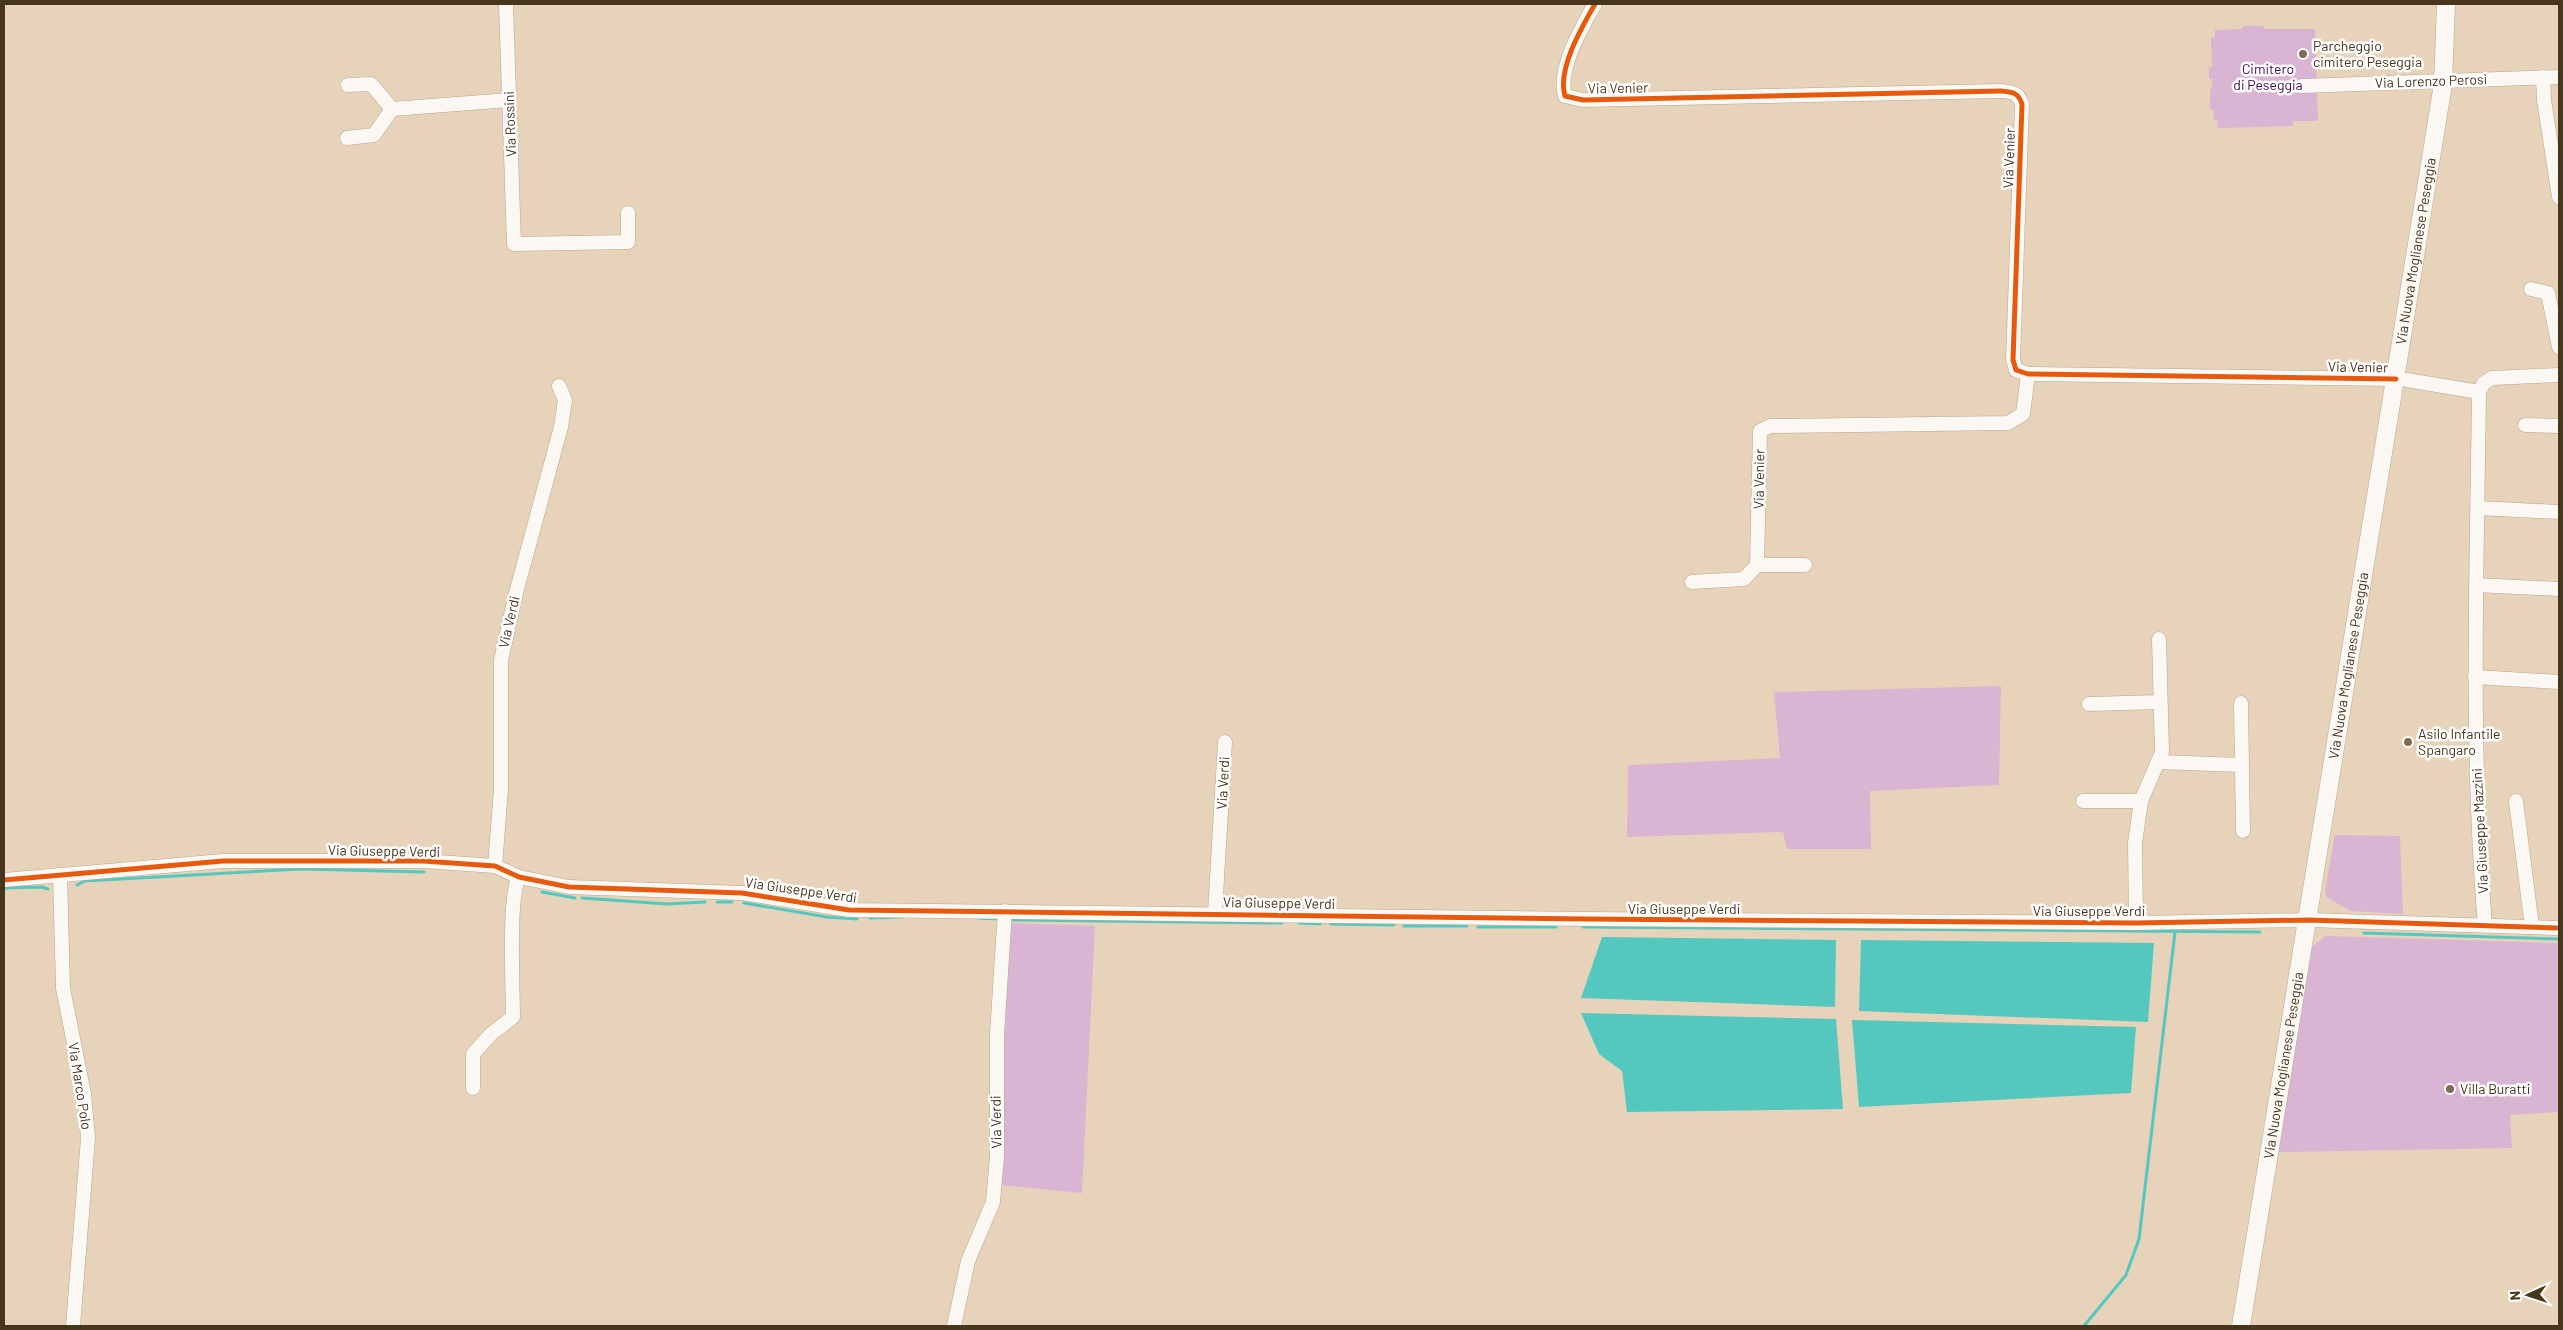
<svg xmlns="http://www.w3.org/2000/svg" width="2563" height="1330" viewBox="0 0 2563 1330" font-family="Barlow,sans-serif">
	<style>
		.green { fill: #d9b5d3 }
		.water { fill: #54c8bf }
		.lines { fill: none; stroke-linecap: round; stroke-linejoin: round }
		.stream { stroke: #54c8bf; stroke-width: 3 }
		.minor-casing { stroke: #b7a68f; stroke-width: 15 }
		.major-casing { stroke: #b7a68f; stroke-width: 19 }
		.minor { stroke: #fbf8f4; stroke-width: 14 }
		.major { stroke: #fbf8f4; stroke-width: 18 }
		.cycleway-casing { stroke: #fdfdfd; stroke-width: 8 }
		.cycleway { stroke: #e8590c; stroke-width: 5 }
		.poi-dot { fill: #7f6c53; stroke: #fdfdfd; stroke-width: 2 }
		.labels { text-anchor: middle; stroke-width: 5; stroke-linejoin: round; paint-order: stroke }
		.poi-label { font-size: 14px; fill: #47351c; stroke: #fdfdfd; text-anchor: start }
		.park-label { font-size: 14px; fill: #400d54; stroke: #fdfdfd }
		.street-label { font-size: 14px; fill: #47351c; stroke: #fdfdfd }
	</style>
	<rect width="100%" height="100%" fill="#e7d3b9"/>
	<g class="green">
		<path d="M2243 26H2263L2264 29H2315L2318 121H2293V126L2217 128 2218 120 2214 121 2213 110 2210 109V89H2212V79H2209V67H2212L2211 38 2215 37V30L2242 29Z"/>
		<path d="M2001 686 1999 785 1870 791 1871 849H1787L1783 832 1627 837 1628 765 1780 758 1774 692Z"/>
		<path d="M2335 835 2400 836 2403 914 2351 911 2326 897 2325 890Z"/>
		<path d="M1008 923 1095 926 1082 1193 1001 1185Z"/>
		<path d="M2325 936 2559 943V1112L2510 1115 2512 1148 2279 1152 2311 948Z"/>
	</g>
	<g class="water">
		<path d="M1602 937 1836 940 1835 1007 1581 998Z"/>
		<path d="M1861 940 2154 943 2148 1022 1859 1011Z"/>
		<path d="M1581 1013 1836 1019 1843 1109 1627 1112 1622 1071 1599 1054Z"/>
		<path d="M1852 1020 2136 1027 2131 1093 1859 1107Z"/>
	</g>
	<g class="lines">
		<g class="stream">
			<path d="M77 885 85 881 301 869 424 872"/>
			<path d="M4 888 42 887 48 889"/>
			<path d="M542 892 575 898"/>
			<path d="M582 898 667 904 705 902"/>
			<path d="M717 902H732"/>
			<path d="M744 903 827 917 857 919"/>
			<path d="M870 918 902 917"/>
			<path d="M978 918 998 919"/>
			<path d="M1009 920 1282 923"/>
			<path d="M1299 923 1320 924"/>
			<path d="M1331 924 1394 925"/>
			<path d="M1404 926H1467"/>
			<path d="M1478 927H1556"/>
			<path d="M1583 927 2260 932"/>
			<path d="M2364 933 2559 939"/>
			<path d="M2084 1326 2126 1275 2139 1239 2175 932"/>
		</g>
		<g class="minor-casing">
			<g id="minor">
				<path d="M506 4 514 244 628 242V213"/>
				<path d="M1595 4C1582 27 1557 69 1565 96L1583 100 2001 91C2012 92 2018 92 2022 104L2013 360 2016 370 2028 374 2396 379"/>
				<path d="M2543 77 2544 100 2559 197"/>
				<path d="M348 85 371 84 392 109"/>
				<path d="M2302 86 2559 77"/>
				<path d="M347 138 374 135 392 109 509 100"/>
				<path d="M2531 289 2548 293 2559 347"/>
				<path d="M2407 380 2479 392"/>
				<path d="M2525 425 2559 426"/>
				<path d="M2478 508 2559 512"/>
				<path d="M1757 565H1805"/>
				<path d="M1692 582 1744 579 1757 565 1760 431 1770 426 2008 423 2023 414 2028 374"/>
				<path d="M2476 585 2559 589"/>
				<path d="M2475 677 2559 682"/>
				<path d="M2241 703 2243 831"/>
				<path d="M2089 704 2160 702"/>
				<path d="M2159 762 2241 765"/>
				<path d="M2083 801H2141"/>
				<path d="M2516 801 2532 927"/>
				<path d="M495 866 501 789V660L516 593 561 427 565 400 559 386"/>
				<path d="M60 875 63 988 84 1094 88 1138 73 1326"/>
				<path d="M4 880 223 861H423L495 866 519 877 569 887 742 893 849 910 1588 919 2136 923 2308 920 2559 928"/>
				<path d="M1215 913 1225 742"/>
				<path d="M2136 923 2135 843 2141 801 2162 752 2159 639"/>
				<path d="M2485 925C2470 748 2477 570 2479 392L2484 383 2492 378 2559 375"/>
				<path d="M473 1088V1054L491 1034 513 1017C513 989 508 898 519 877"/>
				<path d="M954 1326 968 1261 993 1202 997 1157V1034L1005 911"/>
			</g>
		</g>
		<g class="major-casing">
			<g id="major">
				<path id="s1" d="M2241 1326 2443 84 2446 4"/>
			</g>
		</g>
		<use href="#minor" class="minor"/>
		<use href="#major" class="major"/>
		<g class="cycleway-casing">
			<g id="cycleway">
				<path d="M1595 4C1582 27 1557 69 1565 96L1583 100 2001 91C2012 92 2018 92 2022 104L2013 360 2016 370 2028 374 2396 379"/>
				<path d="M4 880 223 861H423L495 866 519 877 569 887 742 893 849 910 1588 919 2136 923 2308 920 2559 928"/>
			</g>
		</g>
		<use href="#cycleway" class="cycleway"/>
	</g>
	<g class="poi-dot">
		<circle cx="2303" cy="54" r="5"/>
		<circle cx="2408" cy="742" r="5"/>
		<circle cx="2450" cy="1089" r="5"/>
	</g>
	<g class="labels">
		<g class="poi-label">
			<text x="2313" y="51">Parcheggio<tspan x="2313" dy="16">cimitero Peseggia</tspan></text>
			<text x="2418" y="739">Asilo Infantile<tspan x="2418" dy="16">Spangaro</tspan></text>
			<text x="2460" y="1094">Villa Buratti</text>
		</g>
		<g class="park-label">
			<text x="2268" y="74">Cimitero<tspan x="2268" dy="16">di Peseggia</tspan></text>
		</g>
		<g class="street-label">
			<text transform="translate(2431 81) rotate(-2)" y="5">Via Lorenzo Perosi</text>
			<text transform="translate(1618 88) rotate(-1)" y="5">Via Venier</text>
			<text transform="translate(510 124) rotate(-92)" y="5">Via Rossini</text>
			<text transform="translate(2009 158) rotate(-88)" y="5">Via Venier</text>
			<text dy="5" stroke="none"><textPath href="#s1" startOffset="1089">Via Nuova Moglianese Peseggia</textPath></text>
			<text transform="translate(2358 367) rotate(1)" y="5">Via Venier</text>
			<text transform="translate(1759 479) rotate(-89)" y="5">Via Venier</text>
			<text transform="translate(509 622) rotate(-77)" y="5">Via Verdi</text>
			<text dy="5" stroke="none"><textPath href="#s1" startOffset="669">Via Nuova Moglianese Peseggia</textPath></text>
			<text transform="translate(1223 783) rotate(-87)" y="5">Via Verdi</text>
			<text transform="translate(2480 831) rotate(-93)" y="5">Via Giuseppe Mazzini</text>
			<text transform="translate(384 851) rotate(1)" y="5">Via Giuseppe Verdi</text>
			<text transform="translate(801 890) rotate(8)" y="5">Via Giuseppe Verdi</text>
			<text transform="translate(1279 903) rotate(1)" y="5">Via Giuseppe Verdi</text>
			<text x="1684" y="914">Via Giuseppe Verdi</text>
			<text x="2089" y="916">Via Giuseppe Verdi</text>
			<text dy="5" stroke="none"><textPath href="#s1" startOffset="264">Via Nuova Moglianese Peseggia</textPath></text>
			<text transform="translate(80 1086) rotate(81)" y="5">Via Marco Polo</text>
			<text transform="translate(996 1122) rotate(-91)" y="5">Via Verdi</text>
		</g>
	</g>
	<rect width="2563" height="1330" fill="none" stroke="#47351c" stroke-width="10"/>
	<g transform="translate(2528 1295) rotate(267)" stroke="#fdfdfd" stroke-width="4" paint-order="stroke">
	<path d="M0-4L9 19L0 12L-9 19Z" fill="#47351c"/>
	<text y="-8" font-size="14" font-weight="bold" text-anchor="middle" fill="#47351c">N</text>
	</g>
</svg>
